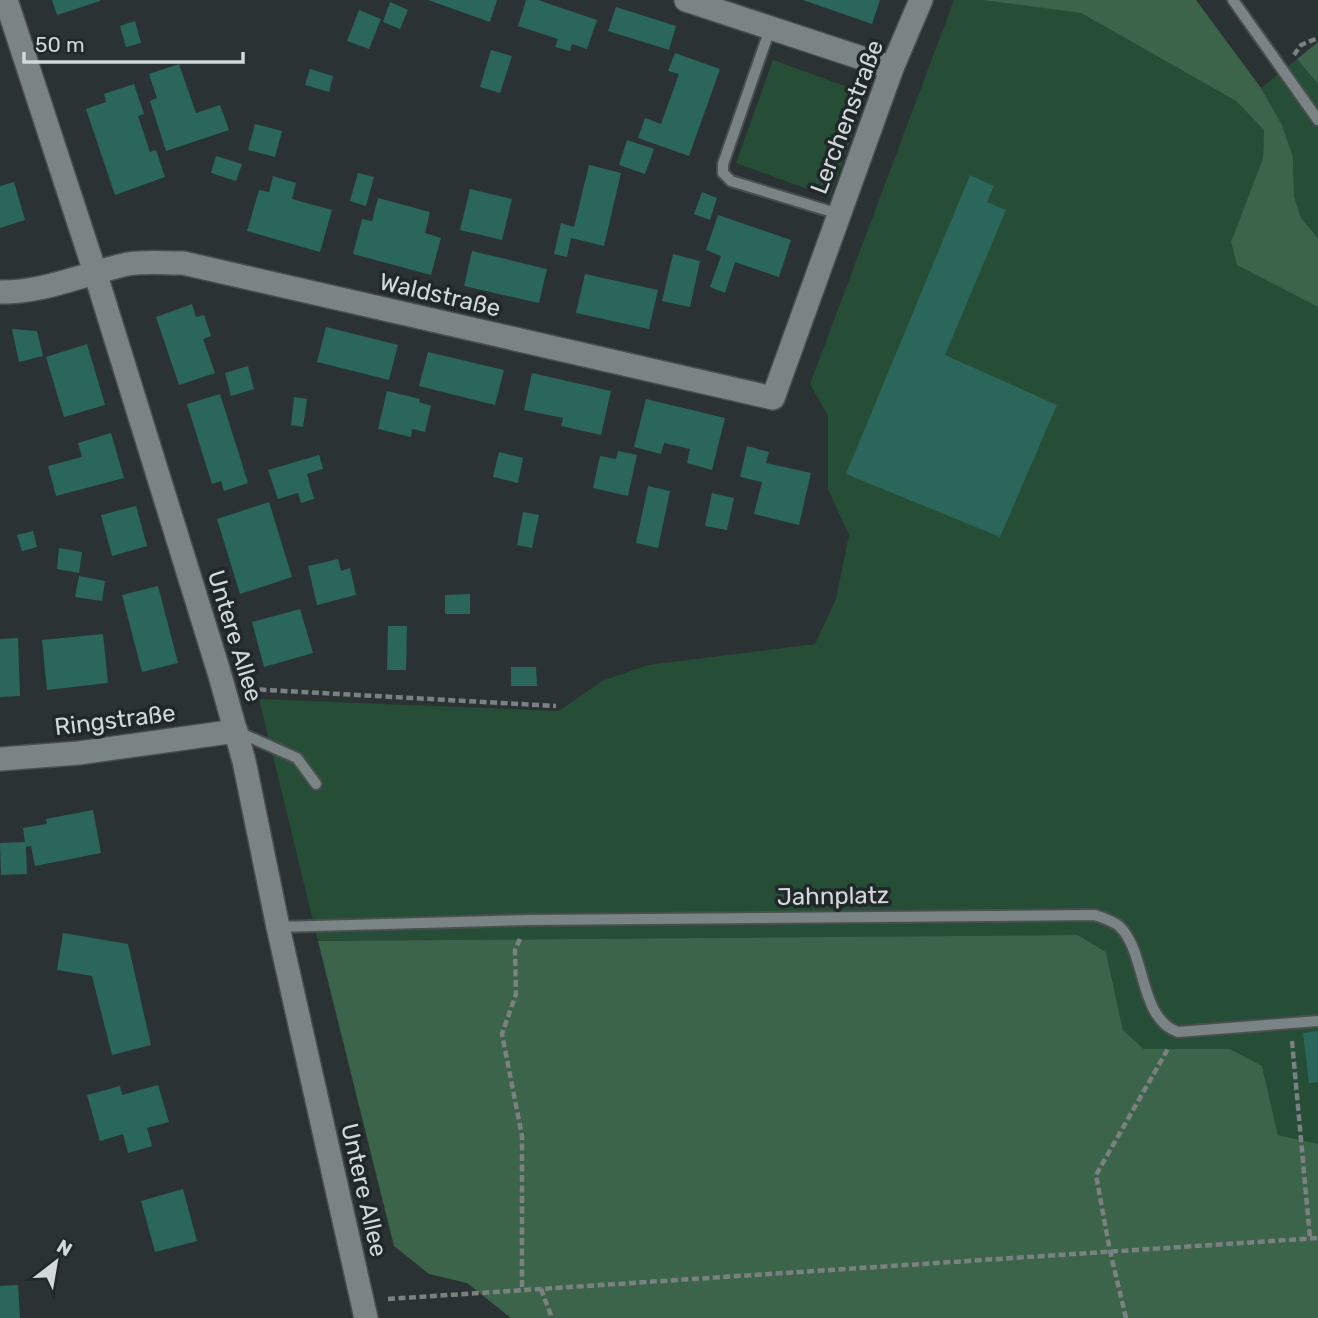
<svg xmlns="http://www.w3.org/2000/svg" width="1318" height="1318" viewBox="0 0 1318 1318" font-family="Rubik,sans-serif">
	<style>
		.green { fill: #264d35 }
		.forest { fill: #3b644a }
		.building { fill: #2b665b }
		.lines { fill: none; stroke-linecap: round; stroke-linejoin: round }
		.lane-casing { stroke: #494f50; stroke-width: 14 }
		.street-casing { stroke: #494f50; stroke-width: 26 }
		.path { stroke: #7b8181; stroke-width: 4.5; stroke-dasharray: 7 3.5; stroke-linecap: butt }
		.lane { stroke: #7b8485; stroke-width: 10 }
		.street { stroke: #7b8485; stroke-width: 23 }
		.labels { text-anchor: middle; stroke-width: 7; stroke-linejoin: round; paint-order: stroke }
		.street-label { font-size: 24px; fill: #d3d8d8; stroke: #212829 }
	</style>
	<rect width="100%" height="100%" fill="#2b3233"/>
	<g class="green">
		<path d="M954 0H981L1081 13 1236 101 1264 130 1263 158 1231 242 1237 264 1318 307V1144L1278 1135 1262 1066 1229 1049H1144L1123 1030 1106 952 1078 935 318 941 259 699 559 711 602 681 648 665 815 644 836 599 849 535 828 489V416L810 384Z"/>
		<path d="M1297 59 1318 84V238L1301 218 1294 196 1293 157 1282 125 1261 88Z"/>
		<path d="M773 60 867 94 830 197 736 163Z"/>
	</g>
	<g class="forest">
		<path d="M981 0H1196L1261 88 1282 125 1293 157 1294 196 1301 218 1318 238V307L1237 265 1231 242 1263 158 1264 130 1236 101 1081 13Z"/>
		<path d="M1318 42V84L1297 59Z"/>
		<path d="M1078 935 1106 952 1123 1030 1144 1049H1230L1262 1066 1278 1135 1318 1144V1318H511L467 1283 429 1274 394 1246 318 941Z"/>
	</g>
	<g class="building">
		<path d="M52 0H100V1L57 15Z"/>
		<path d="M428 0H497L490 22Z"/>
		<path d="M526 0H538L597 20 587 49 572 44 570 51 555 47 558 39 518 26Z"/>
		<path d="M803 0H880L872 24Z"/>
		<path d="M390 2 408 10 400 29 383 22Z"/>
		<path d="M616 7 676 26 669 50 608 31Z"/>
		<path d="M359 10 381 19 369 49 347 41Z"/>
		<path d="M135 21 141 43 126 47 120 26Z"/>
		<path d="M491 50 512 56 500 93 480 87Z"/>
		<path d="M675 53 720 69 689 156 638 138 645 118 661 124 679 74 668 71Z"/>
		<path d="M179 64 196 113 220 105 229 130 166 151 150 101 157 98 149 74Z"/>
		<path d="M310 69 333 76 329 92 305 85Z"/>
		<path d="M134 84 144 114 138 116 150 152 156 150 165 177 115 195 86 109 106 102 104 94Z"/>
		<path d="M255 124 282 131 275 157 248 150Z"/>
		<path d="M627 140 654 149 645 174 619 165Z"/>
		<path d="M216 156 242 164 236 181 211 173Z"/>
		<path d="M589 165 621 173 604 246 571 238 567 257 554 254 561 223 574 227Z"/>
		<path d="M358 173 374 177 366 206 350 201Z"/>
		<path d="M970 175 994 186 987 202 1006 210 945 355 1057 405 1000 537 846 474Z"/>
		<path d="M273 176 296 183 292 199 332 210 320 252 247 231 259 190 269 192Z"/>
		<path d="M14 182 25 220 0 228V186Z"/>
		<path d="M470 189 512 199 502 240 460 230Z"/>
		<path d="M702 192 717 198 710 220 694 214Z"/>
		<path d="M378 198 430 212 425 233 441 238 431 275 353 254 362 219 372 221Z"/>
		<path d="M718 215 791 240 779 277 735 262 725 293 710 287 721 256 706 250Z"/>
		<path d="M472 251 547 269 539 303 464 286Z"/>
		<path d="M673 254 700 261 690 307 662 301Z"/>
		<path d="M585 274 658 290 649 329 576 313Z"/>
		<path d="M192 304 196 317 204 315 211 336 203 339 215 373 179 385 156 317Z"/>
		<path d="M326 327 398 345 389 380 317 362Z"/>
		<path d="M12 329 37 331 43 356 19 362Z"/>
		<path d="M87 344 105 405 64 417 46 357Z"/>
		<path d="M428 352 504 370 495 405 419 386Z"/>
		<path d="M248 366 254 389 231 396 225 373Z"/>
		<path d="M532 373 611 391 601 435 561 426 563 418 524 410Z"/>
		<path d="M387 391 420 399 419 402 431 406 425 432 412 429 411 437 378 429Z"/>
		<path d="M220 394 248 483 224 491 221 481 212 484 187 404Z"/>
		<path d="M294 397 307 399 303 427 291 425Z"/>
		<path d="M646 399 725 418 712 470 687 463 690 449 664 443 661 454 634 447Z"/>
		<path d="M111 433 124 478 56 496 48 466 82 457 78 443Z"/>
		<path d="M747 446 769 452 766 463 811 473 799 525 754 514 762 482 740 477Z"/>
		<path d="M618 451 637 455 628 496 593 488 600 456 616 459Z"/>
		<path d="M499 452 523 458 518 483 493 477Z"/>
		<path d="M319 455 323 469 307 474 314 499 301 503 298 493 278 499 268 470Z"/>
		<path d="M648 486 670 491 658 548 636 543Z"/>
		<path d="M712 493 734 498 727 530 705 526Z"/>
		<path d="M269 502 292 577 240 594 217 519Z"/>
		<path d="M136 506 147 546 112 556 101 515Z"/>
		<path d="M523 512 539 515 532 548 517 545Z"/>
		<path d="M33 531 37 547 22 551 17 535Z"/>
		<path d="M59 548 82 552 79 573 57 569Z"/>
		<path d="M338 559 341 571 350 568 356 595 317 605 308 566Z"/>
		<path d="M79 576 105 581 102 601 75 597Z"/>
		<path d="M158 586 178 663 142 672 122 595Z"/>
		<path d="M470 594V614H445V595Z"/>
		<path d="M300 609 313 653 264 667 252 622Z"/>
		<path d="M388 626H407L406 670H387Z"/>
		<path d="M103 634 108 683 47 690 42 640Z"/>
		<path d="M18 638 20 696 0 697V639Z"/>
		<path d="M511 667H536L537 686H511Z"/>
		<path d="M93 810 101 853 35 866 31 846 26 847 27 874 1 875 0 843 25 842 23 828 47 824 46 819Z"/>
		<path d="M63 933 128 944 151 1045 112 1055 92 976 57 970Z"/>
		<path d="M1318 1031V1082L1309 1083 1303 1033Z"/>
		<path d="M158 1085 169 1122 147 1128 152 1146 128 1153 123 1134 100 1141 87 1095 120 1086 122 1095Z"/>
		<path d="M183 1189 197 1241 155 1252 141 1201Z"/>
		<path d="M18 1285 20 1318H0V1286Z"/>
	</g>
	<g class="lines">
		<g class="lane-casing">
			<g id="lane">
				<path d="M1233 0 1318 120"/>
				<path d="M770 29 723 164V173L731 181 839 214"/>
				<path d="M236 731 297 758 316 784"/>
				<path d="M278 927 530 920 1095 915C1103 918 1113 921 1119 926 1147 952 1138 1018 1178 1032L1318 1021"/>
			</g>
		</g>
		<g class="street-casing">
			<g id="street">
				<path d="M6 0 95 272 219 672 244 761 278 927 366 1318"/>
				<path d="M686 0 892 68"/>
				<path d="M0 292C43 293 86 273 128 264 145 261 165 263 183 263L773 398 892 68 921 0"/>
				<path d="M0 759 79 753 236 731"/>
			</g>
		</g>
		<g class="path">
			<path d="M1294 55 1301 45 1318 38"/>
			<path d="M249 689 556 706"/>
			<path d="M520 939 515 950 516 994 502 1034 522 1136V1290"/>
			<path d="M1292 1041 1310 1238"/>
			<path d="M541 1289 552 1318"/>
			<path d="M388 1299 1318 1238"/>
			<path d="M1126 1318 1110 1251 1096 1175 1169 1047"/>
		</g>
		<use href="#lane" class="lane"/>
		<use href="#street" class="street"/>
	</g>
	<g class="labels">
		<g class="street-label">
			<text transform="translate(847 117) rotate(-69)" y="8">Lerchenstraße</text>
			<text transform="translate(440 295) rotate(13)" y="8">Waldstraße</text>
			<text transform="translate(235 636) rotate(73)" y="8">Untere Allee</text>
			<text transform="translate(115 720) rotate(-7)" y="8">Ringstraße</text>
			<text transform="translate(833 896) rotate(-1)" y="8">Jahnplatz</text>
			<text transform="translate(364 1190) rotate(77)" y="8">Untere Allee</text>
		</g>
	</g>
	<g transform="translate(56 1262) rotate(31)" stroke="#212829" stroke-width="5" paint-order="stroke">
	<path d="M0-5L12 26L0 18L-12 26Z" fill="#d3d8d8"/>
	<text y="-10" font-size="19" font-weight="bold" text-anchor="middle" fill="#d3d8d8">N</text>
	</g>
	<path d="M24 52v10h219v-10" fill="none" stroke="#d3d8d8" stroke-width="3.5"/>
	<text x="35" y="52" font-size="21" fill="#d3d8d8" stroke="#212829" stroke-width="5" paint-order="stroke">50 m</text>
</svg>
